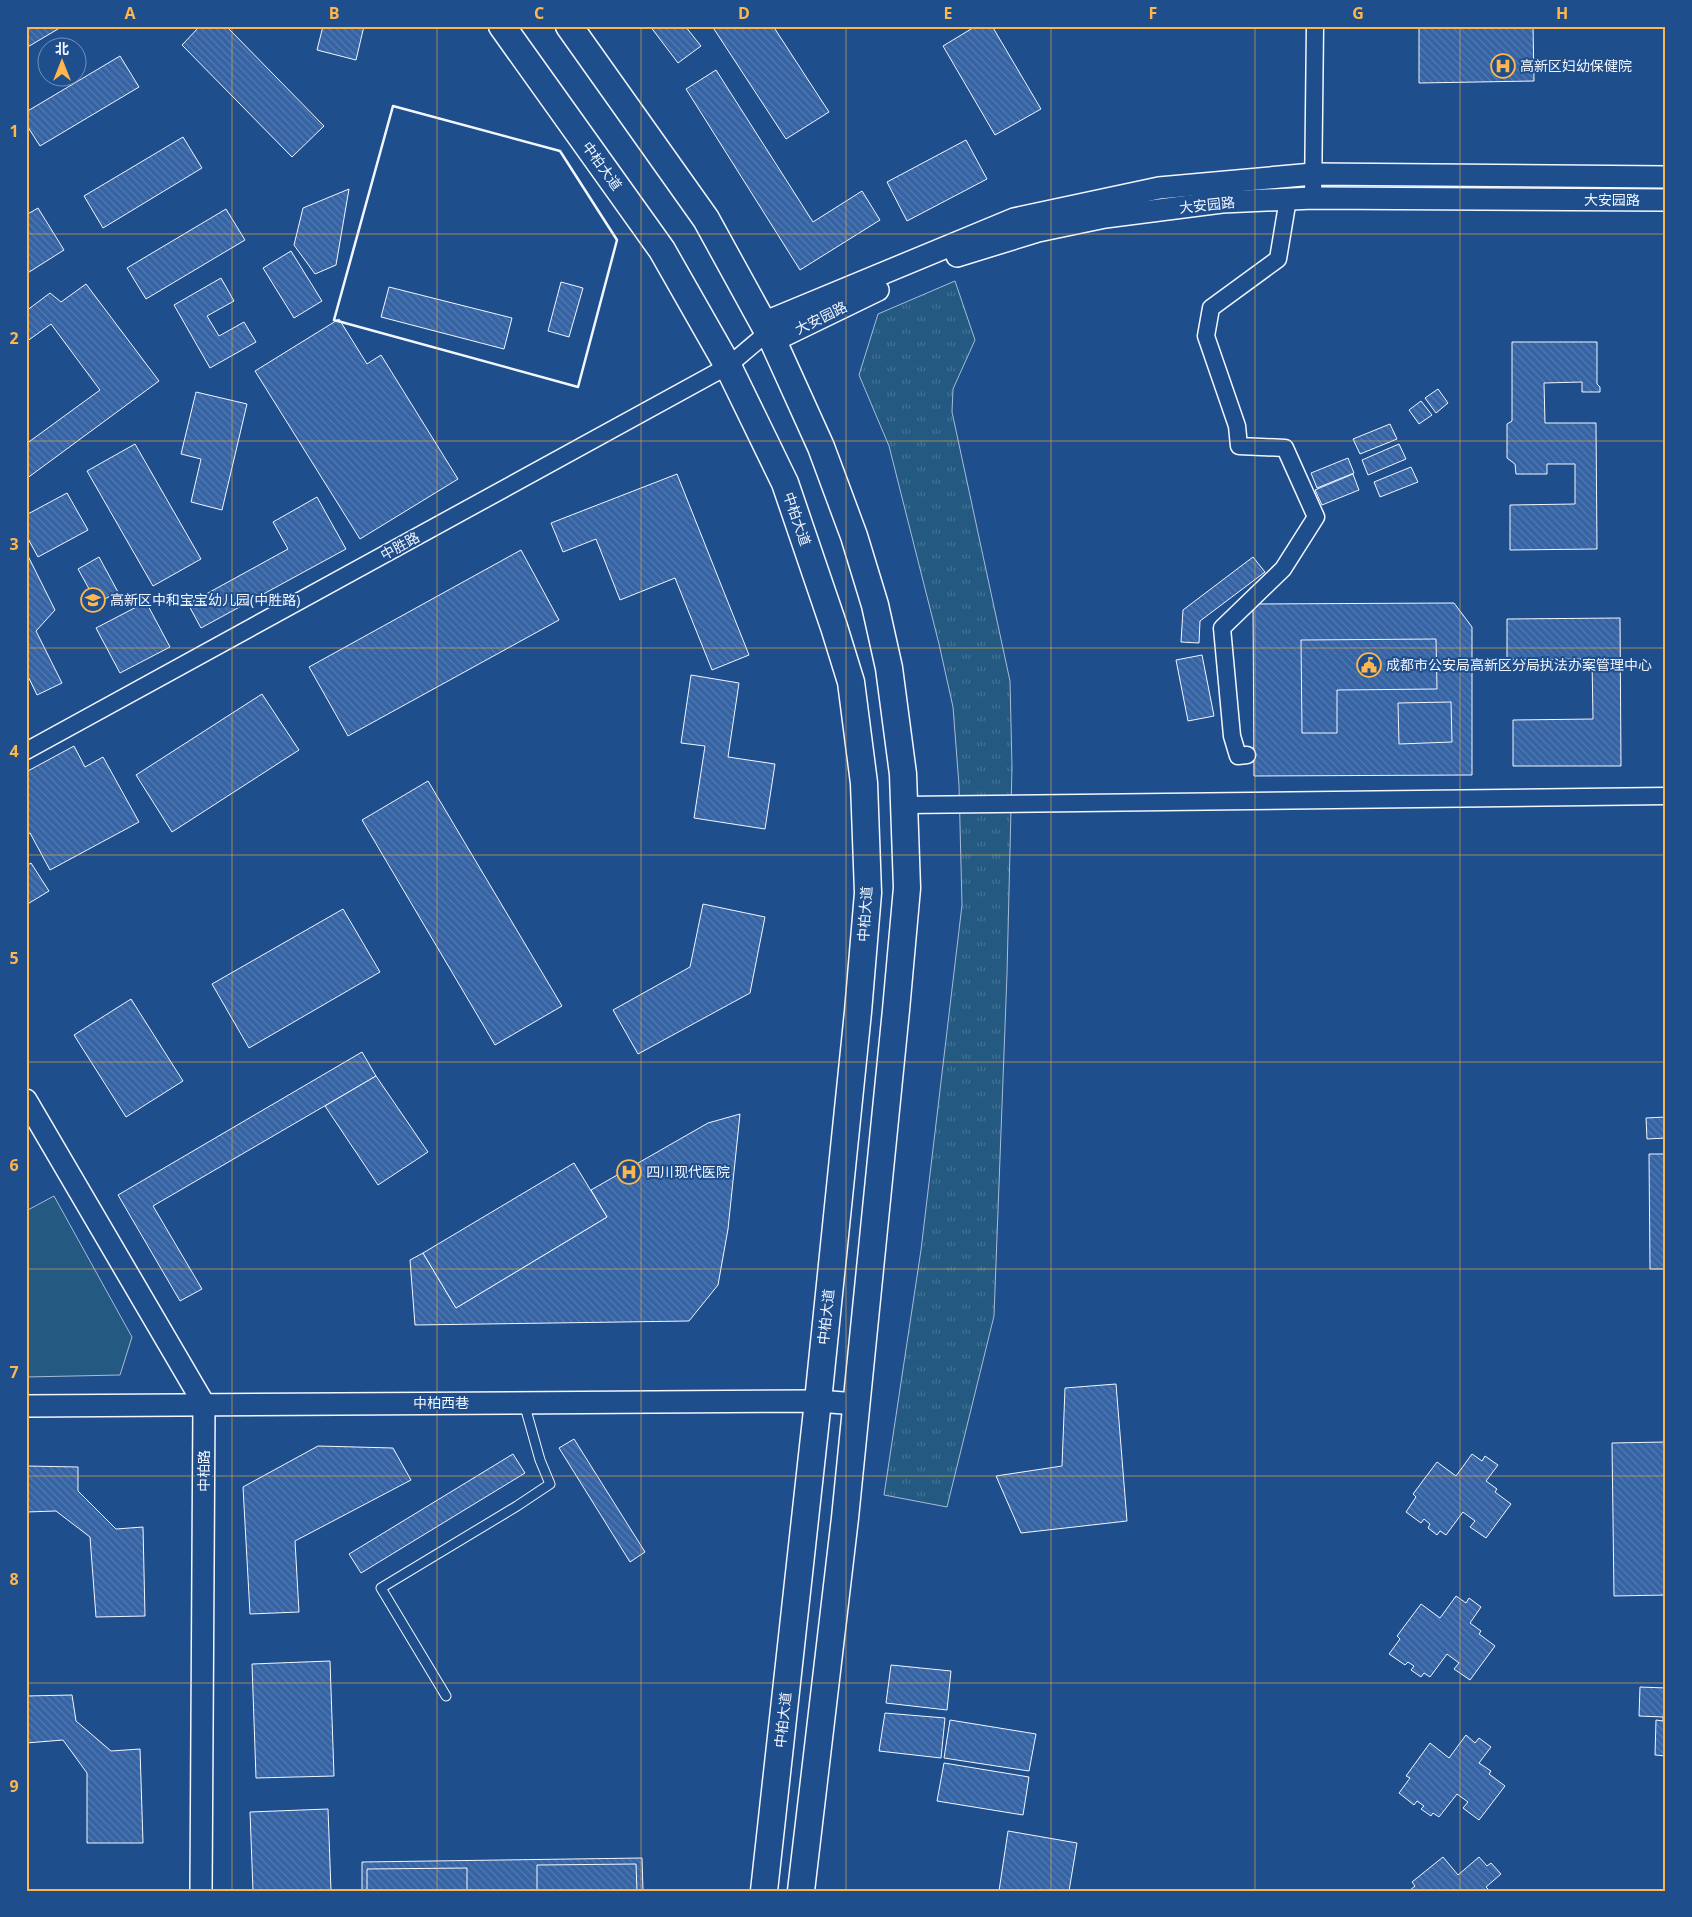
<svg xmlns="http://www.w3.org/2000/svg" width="1692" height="1917" viewBox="0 0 1692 1917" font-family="'Open Sans','Noto Sans SC',sans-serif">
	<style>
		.park { fill: url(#park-tufts); stroke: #a8bbd7 }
		.garden { fill: #245a82; stroke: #a8bbd7 }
		.building { fill: url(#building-back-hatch); stroke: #f2f6ff }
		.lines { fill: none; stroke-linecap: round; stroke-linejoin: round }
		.service-casing { stroke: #f2f6ff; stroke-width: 11 }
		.minor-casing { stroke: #f2f6ff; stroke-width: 19 }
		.tertiary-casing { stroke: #f2f6ff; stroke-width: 24 }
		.primary-casing { stroke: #f2f6ff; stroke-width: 29 }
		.service { stroke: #1f4e8c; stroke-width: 9 }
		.minor { stroke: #1f4e8c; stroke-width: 16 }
		.tertiary { stroke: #1f4e8c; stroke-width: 21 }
		.primary { stroke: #1f4e8c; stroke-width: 26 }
		.wall { stroke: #f2f6ff; stroke-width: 2.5 }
		.grid { fill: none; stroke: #ffb74d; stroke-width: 1; stroke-opacity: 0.55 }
		.labels { text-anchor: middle; stroke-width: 4; stroke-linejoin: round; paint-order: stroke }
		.poi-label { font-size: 14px; fill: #f2f6ff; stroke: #1f4e8c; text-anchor: start }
		.street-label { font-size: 14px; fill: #f2f6ff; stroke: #1f4e8c }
		.neatline { fill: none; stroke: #ffb74d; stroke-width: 2 }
		.grid-label { font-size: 16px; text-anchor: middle; font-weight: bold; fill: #ffb74d }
	</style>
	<defs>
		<pattern id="park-tufts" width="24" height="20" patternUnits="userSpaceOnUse" patternTransform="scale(1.25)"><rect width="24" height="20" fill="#245a82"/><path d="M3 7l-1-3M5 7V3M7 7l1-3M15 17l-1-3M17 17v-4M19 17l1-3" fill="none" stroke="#447295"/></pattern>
		<pattern id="building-back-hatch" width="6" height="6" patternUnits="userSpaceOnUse" patternTransform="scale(1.25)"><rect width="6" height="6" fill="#3563a3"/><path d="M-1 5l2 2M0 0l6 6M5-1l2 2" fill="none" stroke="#537ab1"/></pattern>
	</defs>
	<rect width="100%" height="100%" fill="#1f4e8c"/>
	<path class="park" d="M955 281 975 340 953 389 952 412 1010 681 1012 767 1007 974 994 1316 947 1507 884 1495 921 1250 962 905 959 785 953 707 939 644 889 446 859 375 878 314Z"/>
	<path class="garden" d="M54 1196 132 1337 120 1375 26 1377V1211Z"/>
	<g class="building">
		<path d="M26 26H63L26 48Z"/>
		<path d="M200 26H226L324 126 292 157 182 45Z"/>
		<path d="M323 26H364L356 60 317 50Z"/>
		<path d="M650 26H685L701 46 678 63Z"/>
		<path d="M712 26H773L829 112 786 139Z"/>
		<path d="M976 26H992L1041 109 995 135 943 46Z"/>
		<path d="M1419 26H1533L1534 81 1419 83Z"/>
		<path d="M120 56 139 87 40 146 26 124V112Z"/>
		<path d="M716 70 813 222 862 191 880 220 800 270 686 89Z"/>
		<path d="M183 137 202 168 103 228 84 196Z"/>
		<path d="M966 140 987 179 907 221 887 182Z"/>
		<path d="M349 189 336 265 315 274 294 245 303 208Z"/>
		<path d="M38 208 64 250 26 274V215Z"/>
		<path d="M226 209 245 240 146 299 127 268Z"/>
		<path d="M291 251 322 301 294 318 263 268Z"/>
		<path d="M221 278 234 301 207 316 219 336 244 322 256 342 210 368 174 305Z"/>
		<path d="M561 282 583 288 569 337 548 331Z"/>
		<path d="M86 284 159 381 26 479V444L100 390 51 324 26 342V311L50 293 61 302Z"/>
		<path d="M389 287 512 318 504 349 381 317Z"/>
		<path d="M339 319 367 364 381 355 458 479 360 539 255 371Z"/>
		<path d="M1512 342H1597V384L1600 387V392H1582V382L1544 383 1545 423H1596L1597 549 1510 550V505L1575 504V464H1547V474H1516L1515 464 1507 458V424L1512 421Z"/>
		<path d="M1438 389 1448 403 1436 413 1425 398Z"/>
		<path d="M196 392 247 404 222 510 191 502 201 459 181 454Z"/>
		<path d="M1421 401 1432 415 1419 424 1409 410Z"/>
		<path d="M1390 424 1397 439 1360 454 1353 439Z"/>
		<path d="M135 444 201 559 153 586 87 471Z"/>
		<path d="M1399 444 1406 459 1368 475 1362 460Z"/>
		<path d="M1348 458 1354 473 1317 488 1311 473Z"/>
		<path d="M1411 467 1418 482 1380 497 1374 482Z"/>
		<path d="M677 474 749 655 712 670 675 578 620 600 596 539 563 552 551 523Z"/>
		<path d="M1353 474 1359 490 1322 505 1315 490Z"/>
		<path d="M67 493 88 530 38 557 26 535V515Z"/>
		<path d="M317 497 346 549 201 628 188 604 288 549 273 522Z"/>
		<path d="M521 550 559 620 348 736 309 667Z"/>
		<path d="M26 552 55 610 36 631 62 683 37 695 26 672Z"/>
		<path d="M99 557 118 592 97 603 78 569Z"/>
		<path d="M1253 557 1265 572 1200 621 1199 643 1181 642 1183 610Z"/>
		<path d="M146 602 170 647 120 673 96 628Z"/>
		<path d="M1454 603 1472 627V775L1254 776 1253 604Z"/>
		<path d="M1620 618 1621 766H1513V720L1593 719 1592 659 1507 660V619Z"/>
		<path d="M1436 639 1437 689 1337 690V733H1302L1301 640Z"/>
		<path d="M1202 655 1214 716 1188 721 1176 660Z"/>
		<path d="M691 675 739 683 728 757 775 764 765 829 694 818 705 746 681 743Z"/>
		<path d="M262 694 299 750 172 832 136 775Z"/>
		<path d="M1451 702 1452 742 1399 744 1398 703Z"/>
		<path d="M74 746 85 767 103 757 139 822 50 870 30 833 26 835V772Z"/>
		<path d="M428 781 562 1006 495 1045 362 820Z"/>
		<path d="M31 863 49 891 26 905V866Z"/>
		<path d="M703 904 765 917 750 993 638 1054 613 1010 690 967Z"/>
		<path d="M343 909 380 972 249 1048 212 984Z"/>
		<path d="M131 999 183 1081 126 1117 74 1035Z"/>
		<path d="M362 1052 376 1076 153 1206 202 1289 180 1301 118 1195Z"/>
		<path d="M376 1076 428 1152 378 1185 325 1106Z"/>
		<path d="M740 1114 728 1229 718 1285 689 1321 415 1325 410 1260 423 1253 456 1308 607 1217 591 1190 708 1123Z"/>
		<path d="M1666 1117V1138L1647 1139 1646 1118Z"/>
		<path d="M1649 1154H1666V1269H1650Z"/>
		<path d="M574 1163 607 1217 456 1308 423 1253Z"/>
		<path d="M1116 1384 1127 1521 1021 1533 996 1476 1062 1466 1065 1388Z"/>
		<path d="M574 1439 645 1552 630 1562 559 1448Z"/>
		<path d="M1666 1442V1595L1614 1596 1612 1443Z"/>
		<path d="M318 1446 393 1448 411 1480 295 1541 299 1612 250 1614 243 1487Z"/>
		<path d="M513 1454 525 1473 361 1573 349 1554Z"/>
		<path d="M1472 1454 1482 1461 1485 1456 1498 1465 1486 1481 1497 1489 1495 1492 1511 1504 1486 1538 1470 1527 1475 1521 1463 1512 1446 1535 1440 1531 1437 1535 1428 1528 1430 1524 1424 1519 1421 1523 1406 1512 1416 1497 1413 1494 1437 1462 1456 1476Z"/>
		<path d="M26 1466 78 1467V1491L116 1529 143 1527 145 1616 96 1617 90 1537 56 1511 26 1512Z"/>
		<path d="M1456 1596 1466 1603 1469 1598 1481 1607 1470 1623 1481 1631 1479 1634 1495 1646 1470 1680 1454 1669 1459 1663 1447 1654 1430 1677 1424 1673 1421 1677 1411 1670 1414 1666 1408 1662 1405 1665 1389 1654 1400 1639 1397 1636 1421 1604 1440 1618Z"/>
		<path d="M330 1661 334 1776 256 1778 252 1664Z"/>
		<path d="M891 1665 951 1671 947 1710 886 1703Z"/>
		<path d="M1640 1687 1666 1688V1756L1655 1755 1656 1720 1663 1721V1717L1639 1716Z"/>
		<path d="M72 1695 76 1721 111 1751 140 1749 143 1843H87V1773L63 1740 26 1743V1696Z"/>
		<path d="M885 1713 945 1718 941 1758 879 1751Z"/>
		<path d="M950 1720 1036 1734 1029 1771 944 1758Z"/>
		<path d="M1466 1735 1475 1743 1479 1738 1491 1747 1479 1763 1491 1771 1489 1774 1505 1786 1479 1820 1463 1808 1468 1802 1457 1794 1439 1817 1433 1813 1431 1816 1421 1809 1424 1806 1417 1801 1414 1805 1399 1793 1410 1778 1406 1776 1430 1743 1449 1758Z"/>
		<path d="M944 1763 1029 1777 1023 1815 937 1801Z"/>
		<path d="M328 1809 331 1891H253L250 1812Z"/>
		<path d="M1008 1831 1077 1843 1069 1891H999Z"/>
		<path d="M1443 1857 1458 1875 1479 1857 1487 1866 1491 1863 1501 1874 1486 1887 1490 1891H1409L1415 1886 1412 1882Z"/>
		<path d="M642 1858 643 1891H362V1862Z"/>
		<path d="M636 1864 637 1891H537V1865Z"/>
		<path d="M467 1868V1891H367V1869Z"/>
	</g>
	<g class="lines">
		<g class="service-casing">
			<path id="service" d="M446 1696 381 1588 517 1506 550 1484 540 1460 524 1403"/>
		</g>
		<g class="minor-casing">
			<g id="minor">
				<path d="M1313 198 1315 26"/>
				<path d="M26 751 728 366 768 332"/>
				<path d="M1247 755 1238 756 1232 736 1222 628 1283 569 1316 517 1285 448 1239 446 1237 426 1206 336 1211 308 1278 259 1288 199"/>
				<path d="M904 805 1666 796"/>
			</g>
		</g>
		<g class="tertiary-casing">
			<g id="tertiary">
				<path d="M957 256 1038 231 1105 217 1222 202 1313 198 1666 200"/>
				<path d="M763 323 1014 219 1159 188 1313 174 1666 177"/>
				<path d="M773 341 878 290"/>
				<path d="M26 1100 204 1404 201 1891"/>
				<path d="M26 1406 818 1401 856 1404"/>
			</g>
		</g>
		<g class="primary-casing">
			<g id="primary">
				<path d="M502 26 662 250 728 366 785 483 834 627 851 682 864 783 868 893 858 1012 818 1401 764 1891"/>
				<path d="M569 26 706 219 773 341 821 447 854 536 875 605 889 668 903 774 907 888 896 1010 845 1518 801 1891"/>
			</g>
		</g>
		<use href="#service" class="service"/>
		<use href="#minor" class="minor"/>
		<use href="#tertiary" class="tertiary"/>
		<use href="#primary" class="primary"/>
		<path class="wall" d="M393 106 560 151 617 240 578 387 334 320Z"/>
	</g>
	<path class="grid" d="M232 26V1891M437 26V1891M641 26V1891M846 26V1891M1051 26V1891M1255 26V1891M1460 26V1891M26 234H1666M26 441H1666M26 648H1666M26 855H1666M26 1062H1666M26 1269H1666M26 1476H1666M26 1683H1666"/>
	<defs>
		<g id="hospital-ring" transform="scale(1.25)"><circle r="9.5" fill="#1f4e8c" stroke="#ffb74d" stroke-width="1.5"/><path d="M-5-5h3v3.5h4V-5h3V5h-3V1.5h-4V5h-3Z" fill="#ffb74d"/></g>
		<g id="school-ring" transform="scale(1.25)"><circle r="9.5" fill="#1f4e8c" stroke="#ffb74d" stroke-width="1.5"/><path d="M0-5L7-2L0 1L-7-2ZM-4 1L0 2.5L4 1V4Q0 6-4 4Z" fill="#ffb74d"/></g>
		<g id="civic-ring" transform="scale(1.25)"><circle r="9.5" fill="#1f4e8c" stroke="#ffb74d" stroke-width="1.5"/><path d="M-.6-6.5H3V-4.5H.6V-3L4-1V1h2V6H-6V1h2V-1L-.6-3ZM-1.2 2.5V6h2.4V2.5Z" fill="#ffb74d"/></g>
	</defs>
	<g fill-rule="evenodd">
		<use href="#hospital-ring" x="1503" y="66"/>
		<use href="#school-ring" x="93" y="600"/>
		<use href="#civic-ring" x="1369" y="665"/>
		<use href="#hospital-ring" x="629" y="1172"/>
	</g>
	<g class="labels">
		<g class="poi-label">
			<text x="1520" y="71">高新区妇幼保健院</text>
			<text x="110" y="605">高新区中和宝宝幼儿园(中胜路)</text>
			<text x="1386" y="670">成都市公安局高新区分局执法办案管理中心</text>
			<text x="646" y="1177">四川现代医院</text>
		</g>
		<g class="street-label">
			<text transform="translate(602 166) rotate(54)" y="5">中柏大道</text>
			<text x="1612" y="205">大安园路</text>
			<text transform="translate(1207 205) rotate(-6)" y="5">大安园路</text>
			<text transform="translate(821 318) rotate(-26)" y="5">大安园路</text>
			<text transform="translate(797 519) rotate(71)" y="5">中柏大道</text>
			<text transform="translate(400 546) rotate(-29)" y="5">中胜路</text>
			<text transform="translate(865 914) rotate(-86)" y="5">中柏大道</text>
			<text transform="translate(826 1317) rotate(-84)" y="5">中柏大道</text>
			<text x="441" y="1408">中柏西巷</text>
			<text transform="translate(204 1471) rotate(-90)" y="5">中柏路</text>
			<text transform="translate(783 1720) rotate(-84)" y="5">中柏大道</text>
		</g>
	</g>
	<rect width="1692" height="1917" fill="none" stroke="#1f4e8c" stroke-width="55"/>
	<g transform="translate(62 62)"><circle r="24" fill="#1f4e8c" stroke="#7391ba"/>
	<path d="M0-4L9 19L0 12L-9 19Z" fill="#ffb74d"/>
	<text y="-8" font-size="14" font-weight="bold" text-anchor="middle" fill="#f2f6ff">北</text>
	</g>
	<rect x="28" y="28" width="1636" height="1862" class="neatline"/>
	<g class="grid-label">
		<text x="130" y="19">A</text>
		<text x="334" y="19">B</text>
		<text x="539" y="19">C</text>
		<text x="744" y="19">D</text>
		<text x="948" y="19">E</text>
		<text x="1153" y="19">F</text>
		<text x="1358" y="19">G</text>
		<text x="1562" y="19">H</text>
		<text x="14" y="137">1</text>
		<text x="14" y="344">2</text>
		<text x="14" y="550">3</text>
		<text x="14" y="757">4</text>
		<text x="14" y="964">5</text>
		<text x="14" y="1171">6</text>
		<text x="14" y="1378">7</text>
		<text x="14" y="1585">8</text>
		<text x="14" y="1792">9</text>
	</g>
</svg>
